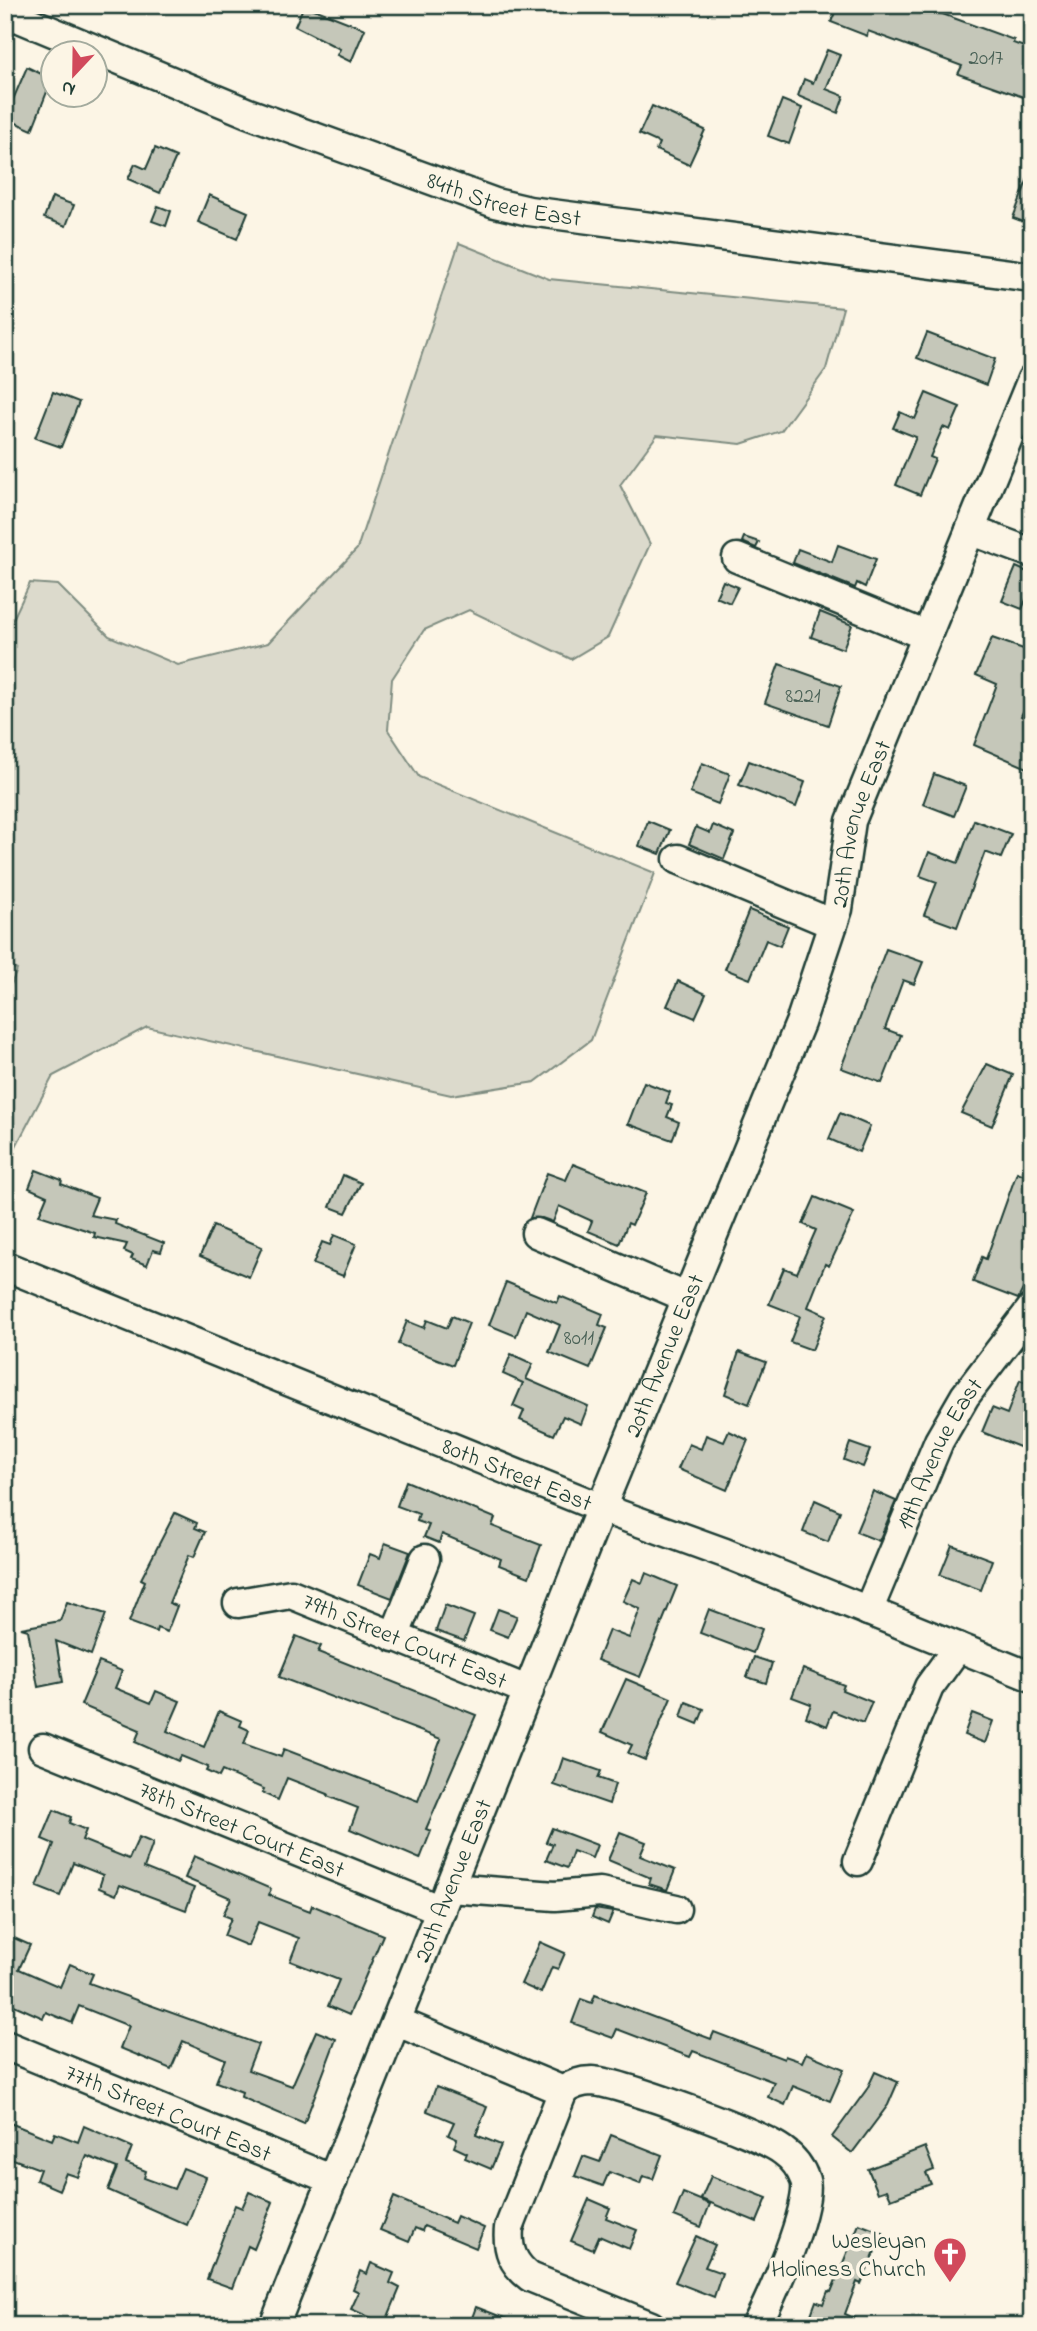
<svg xmlns="http://www.w3.org/2000/svg" width="1037" height="2331" viewBox="0 0 1037 2331" font-family="'Indie Flower',sans-serif">
	<style>
		.green { fill: #dcdacc; stroke: #7e8c80; stroke-width: 2 }
		.building { fill: #c5c7b9; stroke: #1f3d34; stroke-width: 2 }
		.lines { fill: none; stroke-linecap: round; stroke-linejoin: round }
		.minor-casing { stroke: #1f3d34; stroke-width: 33 }
		.minor { stroke: #fcf5e5; stroke-width: 28 }
		.labels { text-anchor: middle; stroke-width: 7; stroke-linejoin: round; paint-order: stroke }
		.number-label { font-size: 21px; fill: #486055 }
		.street-label { font-size: 24px; fill: #1f3d34; stroke: #fcf5e5 }
		.poi-label { font-size: 24px; fill: #1f3d34; stroke: #fcf5e5; text-anchor: end }
	</style>
	<rect width="100%" height="100%" fill="#fcf5e5"/>
	<filter id="ink" filterUnits="userSpaceOnUse"><feTurbulence type="fractalNoise" baseFrequency=".0143" numOctaves="2"/><feDisplacementMap in="SourceGraphic" scale="14" xChannelSelector="R" yChannelSelector="G"/><feConvolveMatrix kernelMatrix="1 2 1 2 8 2 1 2 1" color-interpolation-filters="sRGB"/></filter>
	<g filter="url(#ink)">
		<path class="green" d="M459 243 549 279 843 308 826 369 781 431 741 444 657 435 620 485 650 544 608 637 571 659 469 610 424 630 392 679 388 730 419 777 655 873 591 1040 535 1082 451 1095 147 1027 53 1076 5 1167V999L17 970 5 964V636L30 583 58 585 109 636 178 665 268 643 357 549Z"/>
		<g class="building">
			<path d="M304 5 365 29 351 62 337 55 340 49 295 26Z"/>
			<path d="M838 5H930L929 9 1014 40 1013 43 1032 50V100L958 74 962 66 914 48 868 31 867 36 831 22Z"/>
			<path d="M827 50 840 55 826 89 844 96 838 113 798 96 804 79 813 83Z"/>
			<path d="M27 67 52 79 32 130 5 118Z"/>
			<path d="M782 100 802 108 789 144 768 136Z"/>
			<path d="M652 106 705 130 689 165 656 150 659 143 639 134Z"/>
			<path d="M155 148 176 157 160 193 128 179 135 164 146 169Z"/>
			<path d="M1030 173H1032V225L1013 218Z"/>
			<path d="M209 195 248 212 237 239 198 222Z"/>
			<path d="M52 197 74 205 66 226 44 218Z"/>
			<path d="M158 206 171 211 166 226 152 221Z"/>
			<path d="M927 333 995 359 986 385 917 358Z"/>
			<path d="M53 392 79 402 61 447 35 438Z"/>
			<path d="M926 393 960 407 950 430 943 427 930 457 935 459 920 495 896 485 916 437 893 428 900 412 915 419Z"/>
			<path d="M744 537 759 542 756 548 742 542Z"/>
			<path d="M838 545 876 559 865 587 857 583 855 588 793 563 798 549 832 562Z"/>
			<path d="M1016 567 1032 574V586L1022 609 1002 601Z"/>
			<path d="M723 581 738 587 730 603 716 597Z"/>
			<path d="M820 612 852 625 843 649 811 637Z"/>
			<path d="M992 638 1032 652V692L1021 716 1032 721V770L974 745 997 684 976 675Z"/>
			<path d="M779 664 841 686 828 725 765 703Z"/>
			<path d="M749 761 805 782 796 807 739 785Z"/>
			<path d="M702 763 730 774 718 804 690 793Z"/>
			<path d="M934 774 966 786 954 816 923 804Z"/>
			<path d="M974 820 1011 834 1001 858 985 852 957 927 924 915 937 882 920 876 929 852 958 863Z"/>
			<path d="M648 821 670 830 660 854 639 846Z"/>
			<path d="M713 825 734 834 724 859 689 844 696 827 710 833Z"/>
			<path d="M749 910 788 926 780 946 766 940 750 979 725 969Z"/>
			<path d="M886 949 923 962 914 984 903 980 885 1029 901 1035 882 1083 841 1068Z"/>
			<path d="M678 981 706 994 695 1018 667 1006Z"/>
			<path d="M987 1064 1013 1075 992 1126 961 1113Z"/>
			<path d="M644 1082 670 1092 666 1103 672 1105 667 1117 679 1122 672 1140 628 1124Z"/>
			<path d="M840 1113 870 1126 859 1152 829 1139Z"/>
			<path d="M573 1164 646 1193 632 1225 628 1223 619 1244 588 1231 592 1221 559 1206 553 1222 542 1218H530L547 1173 566 1180Z"/>
			<path d="M36 1170 62 1180 61 1184 97 1198 90 1215 116 1220 115 1224 164 1243 161 1252 153 1250 147 1265 131 1259 133 1255 124 1251 127 1244 94 1237 95 1233 39 1215 47 1196 29 1188Z"/>
			<path d="M1017 1172 1032 1178V1272L1018 1299 973 1282 982 1257 986 1259Z"/>
			<path d="M343 1175 361 1183 346 1213 330 1207Z"/>
			<path d="M815 1197 854 1213 829 1266 825 1264 808 1307 826 1315 812 1350 790 1342 800 1316 769 1304 784 1268 797 1273 816 1230 803 1224Z"/>
			<path d="M213 1226 262 1247 249 1277 200 1256Z"/>
			<path d="M334 1235 356 1244 343 1276 313 1264 322 1242 330 1245Z"/>
			<path d="M506 1282 557 1303 560 1296 603 1314 599 1325 607 1328 590 1369 549 1352 560 1325 526 1310 516 1336 489 1325Z"/>
			<path d="M452 1316 469 1323 453 1365 398 1344 407 1321 424 1328 427 1320 447 1328Z"/>
			<path d="M739 1352 766 1362 749 1404 725 1394Z"/>
			<path d="M511 1354 533 1364 526 1379 588 1406 581 1424 563 1416 554 1435 520 1420 524 1411 513 1406 523 1383 503 1374Z"/>
			<path d="M1020 1380 1032 1385V1452L982 1432 992 1408 1007 1414Z"/>
			<path d="M729 1431 748 1440 727 1490 678 1469 689 1444 701 1449 706 1435 724 1442Z"/>
			<path d="M850 1443 870 1450 863 1467 844 1460Z"/>
			<path d="M406 1481 495 1518 492 1526 541 1545 529 1577 499 1565 501 1559 442 1534 439 1543 424 1537 429 1525 417 1521 419 1514 397 1506Z"/>
			<path d="M873 1491 896 1501 879 1541 856 1532Z"/>
			<path d="M815 1500 840 1511 828 1542 803 1532Z"/>
			<path d="M175 1513 197 1523 195 1528 205 1532 194 1557 189 1555 169 1603 177 1606 167 1632 157 1628 156 1632 129 1622 145 1581 141 1579Z"/>
			<path d="M385 1543 410 1552 392 1598 358 1585 370 1554 380 1558Z"/>
			<path d="M952 1545 992 1560 981 1590 940 1575Z"/>
			<path d="M646 1573 677 1586 640 1677 597 1660 609 1630 629 1638 640 1609 623 1601 633 1579 642 1583Z"/>
			<path d="M67 1602 106 1614 91 1655 56 1641 63 1682 38 1687 28 1630 21 1628 60 1621Z"/>
			<path d="M445 1605 474 1616 464 1641 436 1631Z"/>
			<path d="M498 1609 517 1616 508 1637 490 1630Z"/>
			<path d="M709 1609 762 1629 753 1653 700 1633Z"/>
			<path d="M296 1636 321 1646 318 1652 476 1715 426 1829 431 1831 420 1859 350 1829 358 1808 327 1796 328 1794 287 1778 278 1800 262 1793 264 1789 222 1771 219 1777 206 1771 208 1767 181 1756 178 1761 135 1742 140 1730 81 1705 99 1662 122 1671 115 1688 151 1703 156 1691 180 1701 167 1731 204 1747 219 1711 242 1721 240 1726 249 1730 244 1744 281 1757 284 1749 418 1801 441 1739 279 1677Z"/>
			<path d="M754 1657 772 1663 766 1683 747 1677Z"/>
			<path d="M803 1669 844 1685 842 1690 872 1702 863 1723 833 1711 827 1726 806 1717 811 1704 792 1697Z"/>
			<path d="M626 1679 671 1698 645 1760 628 1753 632 1745 602 1732Z"/>
			<path d="M686 1702 704 1709 698 1724 681 1717Z"/>
			<path d="M972 1713 993 1721 985 1743 964 1735Z"/>
			<path d="M563 1758 601 1771 598 1778 615 1784 609 1804 554 1785Z"/>
			<path d="M54 1810 71 1817 69 1823 86 1830 82 1840 129 1859 139 1837 153 1843 144 1868 194 1888 186 1910 120 1885 116 1895 99 1888 103 1875 73 1863 60 1896 37 1887 54 1844 42 1839Z"/>
			<path d="M552 1828 597 1845 592 1858 573 1851 567 1868 546 1860 553 1844 546 1842Z"/>
			<path d="M620 1832 646 1842 640 1856 675 1870 667 1890 649 1884 651 1878 608 1860Z"/>
			<path d="M194 1856 271 1889 269 1895 310 1911 312 1905 383 1935 349 2015 328 2006 339 1980 290 1961 299 1938 258 1922 248 1946 224 1936 231 1918 223 1915 231 1898 185 1878Z"/>
			<path d="M595 1909 613 1912 608 1924 592 1917Z"/>
			<path d="M5 1934 30 1945 19 1969 60 1987 70 1964 93 1974 89 1983 258 2044 248 2070 292 2086 316 2031 336 2039 304 2124 241 2097 242 2092 216 2082 225 2059 183 2041 171 2069 120 2048 129 2026 79 2006 72 2023 46 2012 43 2018 5 2001Z"/>
			<path d="M540 1942 565 1953 558 1969 552 1967 541 1993 521 1984Z"/>
			<path d="M595 1995 711 2039 714 2032 784 2059 785 2056 802 2062 806 2053 844 2069 830 2101 793 2086 785 2105 768 2097 774 2082 693 2051 690 2057 617 2029 613 2038 572 2023 581 1999 592 2003Z"/>
			<path d="M875 2072 898 2082 888 2105 852 2153 832 2137 867 2089Z"/>
			<path d="M436 2087 487 2107 476 2135 501 2145 491 2169 465 2158 467 2153 454 2147 457 2139 448 2135 454 2122 427 2111Z"/>
			<path d="M5 2121 52 2140 55 2133 78 2142 84 2126 132 2147 126 2163 146 2171 144 2178 174 2189 183 2168 206 2177 187 2225 108 2190 117 2168 87 2156 78 2177 66 2173 59 2190 36 2180 40 2169 5 2156Z"/>
			<path d="M611 2135 662 2155 653 2179 643 2176 640 2184 609 2172 603 2186 575 2176 583 2156 600 2162Z"/>
			<path d="M925 2147 934 2170 926 2173 931 2184 891 2199 887 2190 878 2193 868 2169Z"/>
			<path d="M711 2176 767 2198 757 2222 701 2199Z"/>
			<path d="M249 2192 273 2202 254 2249 248 2246 232 2288 207 2279 235 2205 242 2208Z"/>
			<path d="M683 2193 710 2204 701 2227 674 2216Z"/>
			<path d="M394 2197 454 2223 457 2216 484 2228 476 2248 424 2226 422 2231 415 2228 409 2242 380 2230Z"/>
			<path d="M589 2199 610 2208 606 2218 637 2230 629 2249 599 2236 593 2250 571 2241Z"/>
			<path d="M859 2224 883 2233 861 2284 857 2282 845 2314 873 2326H812L813 2322 809 2320 816 2301 823 2304 828 2291 831 2292Z"/>
			<path d="M696 2236 715 2245 705 2267 722 2273 714 2297 675 2282Z"/>
			<path d="M371 2263 394 2273 390 2283 400 2288 385 2324 351 2309 359 2292 353 2289 360 2271 367 2274Z"/>
			<path d="M476 2307 522 2325V2326H469Z"/>
		</g>
		<g class="lines">
			<g class="minor-casing">
				<g id="minor">
					<path id="s1" d="M5 12 248 113 495 203 529 211 1032 277"/>
					<path d="M970 530 1032 553"/>
					<path d="M737 558 927 636"/>
					<path d="M678 859 833 924"/>
					<path d="M536 1233 686 1297"/>
					<path id="s2" d="M5 1266 601 1508 725 1553 1032 1677"/>
					<path id="s3" d="M238 1603 291 1594 529 1691"/>
					<path id="s4" d="M868 1611 939 1441 965 1396 1032 1308"/>
					<path d="M394 1637 425 1559"/>
					<path id="s5" d="M43 1748 441 1910"/>
					<path d="M858 1861 929 1687 958 1647"/>
					<path d="M449 1888 555 1896 600 1892 676 1909"/>
					<path d="M398 2022 563 2091C572 2084 581 2081 592 2081 619 2082 762 2134 783 2151 793 2158 801 2169 805 2180 813 2204 770 2302 756 2326"/>
					<path id="s6" d="M5 2045 333 2180"/>
					<path d="M563 2091 509 2228C507 2250 513 2264 530 2277L651 2326"/>
					<path id="s7" d="M274 2326 601 1508 800 1023 838 909 851 821 1032 379"/>
				</g>
			</g>
			<use href="#minor" class="minor"/>
		</g>
	</g>
	<defs>
		<g id="church-pin" transform="scale(1.75)"><path d="M0 17L-7.5 6A9.5 9.5 0 1 1 7.5 6Z" fill="#d1495b" stroke="#fcf5e5"/><path d="M-1.2-6h2.4v3.5h3.3v2.4h-3.3V6h-2.4V-.1h-3.3v-2.4h3.3Z" fill="#fff"/></g>
	</defs>
	<g fill-rule="evenodd">
		<use href="#church-pin" x="950" y="2254"/>
	</g>
	<g class="labels">
		<g class="number-label">
			<text x="986" y="64">2017</text>
			<text x="803" y="702">8221</text>
			<text x="579" y="1344">8011</text>
		</g>
		<g class="street-label">
			<text dy="8" stroke="none"><textPath href="#s1" startOffset="534">84th Street East</textPath></text>
			<text dy="8" stroke="none"><textPath href="#s7" startOffset="1614">20th Avenue East</textPath></text>
			<text dy="8" stroke="none"><textPath href="#s7" startOffset="1046">20th Avenue East</textPath></text>
			<text dy="8" stroke="none"><textPath href="#s4" startOffset="173">19th Avenue East</textPath></text>
			<text dy="8" stroke="none"><textPath href="#s2" startOffset="553">80th Street East</textPath></text>
			<text dy="8" stroke="none"><textPath href="#s3" startOffset="177">79th Street Court East</textPath></text>
			<text dy="8" stroke="none"><textPath href="#s5" startOffset="215">78th Street Court East</textPath></text>
			<text dy="8" stroke="none"><textPath href="#s7" startOffset="480">20th Avenue East</textPath></text>
			<text dy="8" stroke="none"><textPath href="#s6" startOffset="177">77th Street Court East</textPath></text>
		</g>
		<g class="poi-label">
			<text x="926" y="2248">Wesleyan<tspan x="926" dy="28">Holiness Church</tspan></text>
		</g>
	</g>
	<rect width="1037" height="2331" fill="none" stroke="#fcf5e5" stroke-width="28"/>
	<rect x="14" y="14" width="1009" height="2303" fill="none" stroke="#1f3d34" stroke-width="2.5" filter="url(#ink)"/>
	<g transform="translate(74 74) rotate(202)"><circle r="33" fill="#fcf5e5" stroke="#a4ab9e" stroke-width="2"/>
	<path d="M0-5L12 26L0 18L-12 26Z" fill="#d1495b"/>
	<text y="-10" font-size="19" font-weight="bold" text-anchor="middle" fill="#1f3d34">N</text>
	</g>
</svg>
